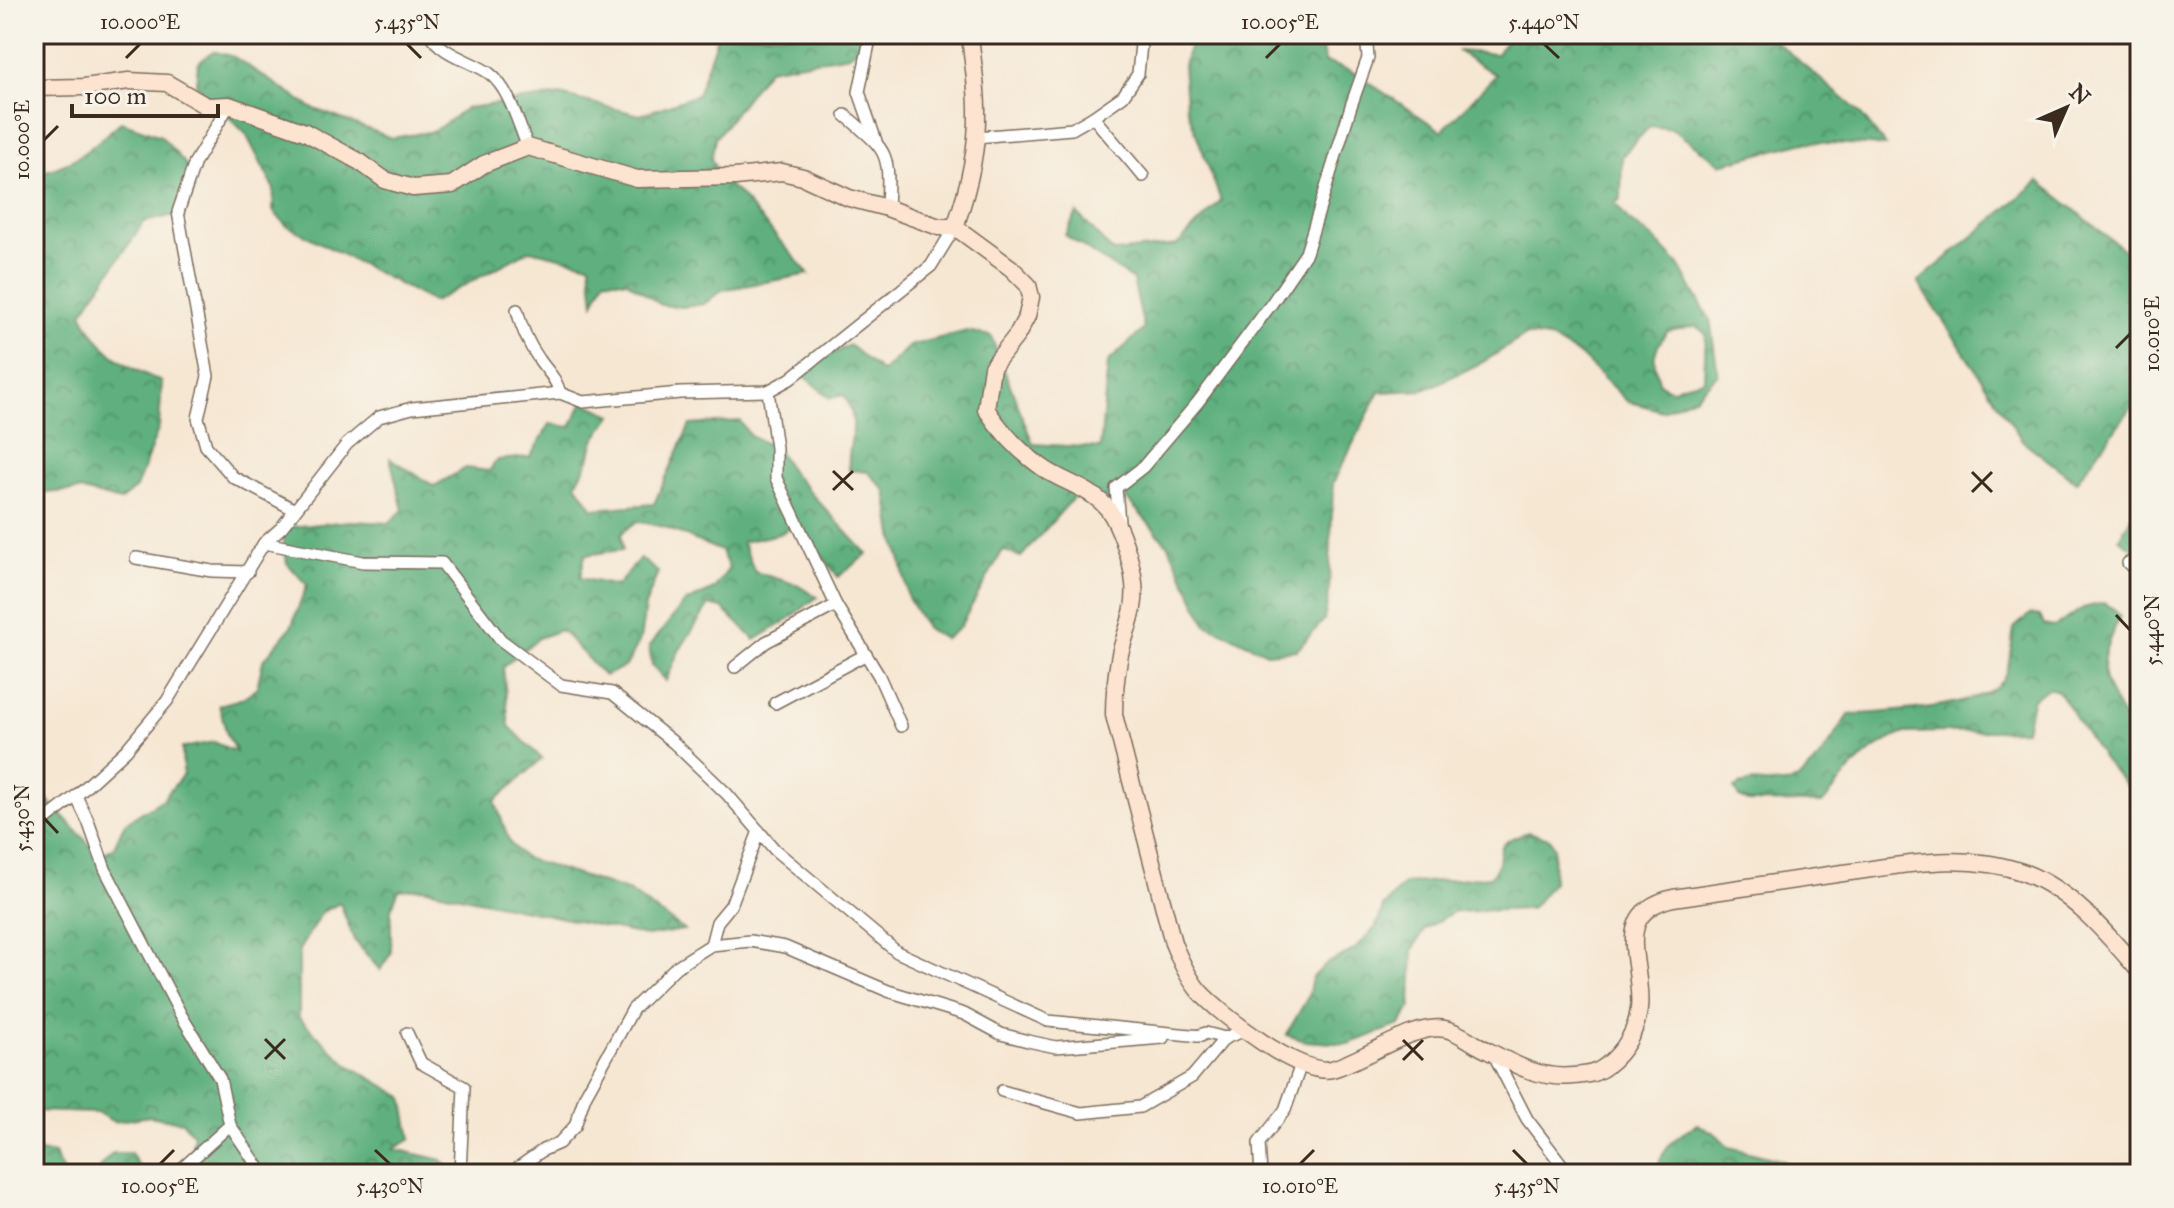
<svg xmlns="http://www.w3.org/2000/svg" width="2174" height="1208" viewBox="0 0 2174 1208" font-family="'IM FELL Great Primer',serif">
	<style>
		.forest { fill: url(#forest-crowns); stroke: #4c6d4e; stroke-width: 2; fill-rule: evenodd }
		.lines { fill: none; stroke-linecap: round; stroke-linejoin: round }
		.street-casing { stroke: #7c6c5d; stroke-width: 14 }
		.secondary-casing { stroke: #7c6c5d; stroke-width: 19 }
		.street { stroke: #fff; stroke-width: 11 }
		.secondary { stroke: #fde4d1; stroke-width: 16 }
		.ticks { fill: none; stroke: #3b2a1e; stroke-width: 3 }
		.neatline { fill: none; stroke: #3b2a1e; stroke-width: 3 }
		.ticks-label { font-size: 20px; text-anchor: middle; fill: #3b2a1e }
	</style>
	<defs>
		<pattern id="forest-crowns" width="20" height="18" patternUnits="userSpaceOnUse" patternTransform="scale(2)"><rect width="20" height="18" fill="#5eb07e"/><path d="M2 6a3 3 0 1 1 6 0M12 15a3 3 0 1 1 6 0" fill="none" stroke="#4f8f67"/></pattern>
	</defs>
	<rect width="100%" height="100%" fill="#f7f3e8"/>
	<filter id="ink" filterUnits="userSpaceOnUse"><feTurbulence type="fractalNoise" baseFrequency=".0125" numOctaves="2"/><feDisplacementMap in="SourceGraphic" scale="16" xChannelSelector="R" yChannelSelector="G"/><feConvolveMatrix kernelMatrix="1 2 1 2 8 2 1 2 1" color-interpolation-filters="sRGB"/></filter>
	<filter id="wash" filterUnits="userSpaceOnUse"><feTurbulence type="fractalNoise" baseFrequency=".006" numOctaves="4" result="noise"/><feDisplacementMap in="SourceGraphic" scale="32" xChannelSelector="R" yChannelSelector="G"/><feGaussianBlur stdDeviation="1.8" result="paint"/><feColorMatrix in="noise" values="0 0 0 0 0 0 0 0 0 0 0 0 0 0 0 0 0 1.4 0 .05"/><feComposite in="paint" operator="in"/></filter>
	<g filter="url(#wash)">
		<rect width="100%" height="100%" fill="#f6e7d3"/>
		<g class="forest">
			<path d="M718 34H869L868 42 849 55 768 69 715 139 711 159 721 179 738 193 809 274 722 290 704 304 682 307 661 305 627 281 605 279 594 303 590 264 530 250 433 302 286 225 273 211 274 189 246 134 196 84 198 63 213 51 234 57 312 108 392 138 434 131 467 108 560 95 640 115 697 95Z"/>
			<path d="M1194 34H1321L1319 39 1325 62 1351 71 1442 131 1496 75 1457 51 1497 54 1510 34H1767L1858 111 1886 146 1805 142 1721 164 1672 129 1650 126 1622 156 1621 199 1615 203 1628 220 1653 238 1679 265 1710 320 1718 374 1696 396 1662 411 1627 401 1580 355 1549 338 1526 335 1483 362 1424 390 1379 392 1333 483 1329 594 1324 620 1297 650 1267 653 1206 624 1169 546 1118 489 1120 530 1082 488 1021 557 1003 550 959 628 945 639 926 628 908 598 901 561 893 535 886 491 868 472 849 470C846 438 863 429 844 395L830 398 799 372 849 345 882 372 909 346 967 331 991 336 1033 444 1100 448 1108 362 1144 329 1133 280 1065 235 1077 213 1113 252 1177 245 1221 201 1186 106 1183 65ZM1696 326 1706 334 1704 380 1682 385 1672 390 1660 384C1652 359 1651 353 1668 331Z"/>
			<path d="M121 122 161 136 188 167 194 190 184 213 144 222 82 313C101 353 123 365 162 382L159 427 136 488 120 501 80 490 34 494V173C73 168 92 146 121 122Z"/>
			<path d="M2039 181 2140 263V396L2076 482 2022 440 1918 282Z"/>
			<path d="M583 402 612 415 593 442 589 460 576 484 593 509 654 504 690 425 740 421 750 436 776 448 794 475 867 554 838 577 798 524 779 534 742 542 755 572 795 584 817 597 789 619 755 640 722 608 709 605 679 651 666 681 652 665 649 647 684 603 714 589 729 568 721 551 665 527 637 521 621 534 623 550 585 555 580 578 617 586 640 558 658 572 645 606 640 640 626 666 604 676 561 630 538 638 503 667 509 726 542 759 495 801 510 843 524 858 628 891 684 930 647 936 422 888 399 890 391 909V953L380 970 354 940 340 903 322 912 299 950V1018L347 1064 403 1097 411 1139 394 1149 442 1160 457 1174H413L399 1169 390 1170 387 1174H204L191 1152 194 1135 183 1122 149 1116 114 1122 98 1113 34 1111V785L100 856 114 847 125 823 163 799 183 775 182 748 214 742 236 752 227 735 219 705 241 699 257 688 263 661 291 627 307 585 287 563 281 528 350 521 389 523 403 510 390 458 434 486 466 468 489 471 497 460 530 457 550 424 571 427Z"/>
			<path d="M2140 501V553L2119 539Z"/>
			<path d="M2103 603 2114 609 2120 617C2093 669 2101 677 2127 725 2131 732 2138 739 2140 746 2144 762 2140 784 2140 801L2103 759 2058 691 2048 688 2032 700 2026 730 1905 733C1865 747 1849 772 1823 803L1749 802 1739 798 1734 788C1750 778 1767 785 1784 784 1808 783 1836 734 1848 715 1882 712 1979 708 2000 683 2011 670 2011 644 2014 628L2030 614 2040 616 2044 625 2054 627 2083 608Z"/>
			<path d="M1528 832 1550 838 1554 847 1553 882 1531 909 1453 912 1424 930 1413 950 1411 1007 1400 1025 1348 1044 1305 1041 1286 1035 1308 997 1312 978 1326 964 1354 950 1369 935 1376 927 1383 907 1404 884 1491 876C1511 852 1484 846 1528 832Z"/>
			<path d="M1697 1124 1716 1134 1729 1147 1780 1160 1799 1169 1802 1174H1657C1661 1145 1675 1139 1697 1124Z"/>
			<path d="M34 1151 54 1154 64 1174H34Z"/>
			<path d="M113 1153H131L143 1174H101L100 1166Z"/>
		</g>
	</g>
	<g filter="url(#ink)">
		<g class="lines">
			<g class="street-casing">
				<g id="street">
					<path d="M430 34C442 55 470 60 489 73 510 89 518 124 528 147"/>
					<path d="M871 34 859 92 876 141"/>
					<path d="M229 105 195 162 178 212 208 376 198 418 206 446 233 477 295 510"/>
					<path d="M845 115C888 152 890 150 887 208"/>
					<path d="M1093 117 1143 176"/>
					<path d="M976 137 1072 129 1093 117 1123 96 1138 74 1142 34"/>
					<path d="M517 310C521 327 529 345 539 359 547 371 556 378 560 393"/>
					<path d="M768 391 776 448V478L836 605 879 676 901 726"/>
					<path d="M1119 522 1116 488 1143 467 1198 402 1272 303 1306 253 1351 106 1368 58 1366 34"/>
					<path d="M264 543 363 562 442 563 501 640 561 685 612 693 674 743 727 794 775 850 897 952 1048 1021 1201 1036"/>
					<path d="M136 558 212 571 248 572"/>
					<path d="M2128 563 2140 575"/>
					<path d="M735 667 766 642 836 605"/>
					<path d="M775 703 865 655"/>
					<path d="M76 796 88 821 105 869 181 1015 220 1079 230 1125 263 1174"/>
					<path d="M34 829 76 796 126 750 167 701 264 543 281 528 347 444 379 417 412 408 560 393 583 402 680 393 768 391 790 379 931 266 955 227"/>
					<path d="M711 945 717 922 731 905 759 831"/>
					<path d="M407 1033 421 1063 464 1087 460 1174"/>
					<path d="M1197 1036 1206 1033 1225 1038 1246 1030"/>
					<path d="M1493 1053 1527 1119 1569 1174"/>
					<path d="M1002 1091 1081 1113 1140 1107 1192 1077 1225 1038"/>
					<path d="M176 1174 230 1125"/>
					<path d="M509 1174 543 1150 559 1143 575 1126 585 1096 633 1009 676 967 711 945 750 941 785 947 888 991 964 1014 1001 1034 1028 1041 1056 1047 1163 1038"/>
					<path d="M1261 1174 1259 1143 1285 1110 1301 1064"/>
				</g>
			</g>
			<g class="secondary-casing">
				<g id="secondary">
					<path d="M34 88 84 87 129 81 167 83 206 106 229 105 305 132 360 162 385 180 413 188 452 185 484 164 528 147 637 179 735 177 782 172 803 177 849 198 887 208 939 227H955L1011 268 1028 285 1031 297 1027 316 1017 335 992 367 986 409C1002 433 1022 454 1046 470 1066 483 1092 489 1108 509 1120 525 1132 562 1134 583 1137 610 1126 629 1120 654 1116 675 1114 694 1114 715L1173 943C1180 960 1187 976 1199 991 1220 1014 1300 1077 1332 1069 1362 1061 1416 1022 1445 1029 1456 1031 1467 1039 1477 1045 1508 1061 1538 1080 1573 1076 1586 1075 1597 1074 1607 1065 1624 1052 1637 1030 1639 1009 1644 964 1609 913 1673 898 1730 890 1786 881 1843 873 1904 865 1965 851 2025 873 2072 891 2108 935 2140 972"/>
					<path d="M955 227C968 190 978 150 977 110 977 85 972 59 970 34"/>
				</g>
			</g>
			<use href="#street" class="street"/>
			<use href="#secondary" class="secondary"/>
		</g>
	</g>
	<path class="ticks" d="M407 44 421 58M1544 44 1559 58M126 58 140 44M1266 58 1280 44M44 140 58 126M2116 348 2130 334M833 471 853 490M1972 472 1992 492M833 490 853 471M1972 492 1992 472M2116 615 2130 630M44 818 58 833M265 1039 285 1059M1403 1040 1423 1060M265 1059 285 1039M1403 1060 1423 1040M375 1150 390 1164M1513 1150 1527 1164M160 1164 174 1150M1300 1164 1314 1150"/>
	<rect width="2174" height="1208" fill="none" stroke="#f7f3e8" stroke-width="88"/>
	<g transform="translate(2066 108) rotate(45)" stroke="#f7f3e8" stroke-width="6" paint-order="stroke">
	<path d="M0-6L14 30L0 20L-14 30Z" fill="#3b2a1e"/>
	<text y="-12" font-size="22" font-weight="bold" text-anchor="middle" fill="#3b2a1e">N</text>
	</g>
	<path d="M72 104v12h146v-12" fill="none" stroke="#3b2a1e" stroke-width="4"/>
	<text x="84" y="104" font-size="24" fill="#3b2a1e" stroke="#f7f3e8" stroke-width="6" paint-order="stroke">100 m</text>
	<rect x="44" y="44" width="2086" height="1120" class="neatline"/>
	<g class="ticks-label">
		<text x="140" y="29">10.000°E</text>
		<text x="407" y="29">5.435°N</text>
		<text x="1280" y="29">10.005°E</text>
		<text x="1544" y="29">5.440°N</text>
		<text transform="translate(22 140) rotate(-90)" y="7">10.000°E</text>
		<text transform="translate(2152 334) rotate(-90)" y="7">10.010°E</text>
		<text transform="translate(2152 630) rotate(-90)" y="7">5.440°N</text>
		<text transform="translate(22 818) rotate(-90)" y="7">5.430°N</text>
		<text x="160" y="1193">10.005°E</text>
		<text x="390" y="1193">5.430°N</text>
		<text x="1300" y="1193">10.010°E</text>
		<text x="1527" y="1193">5.435°N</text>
	</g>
</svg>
